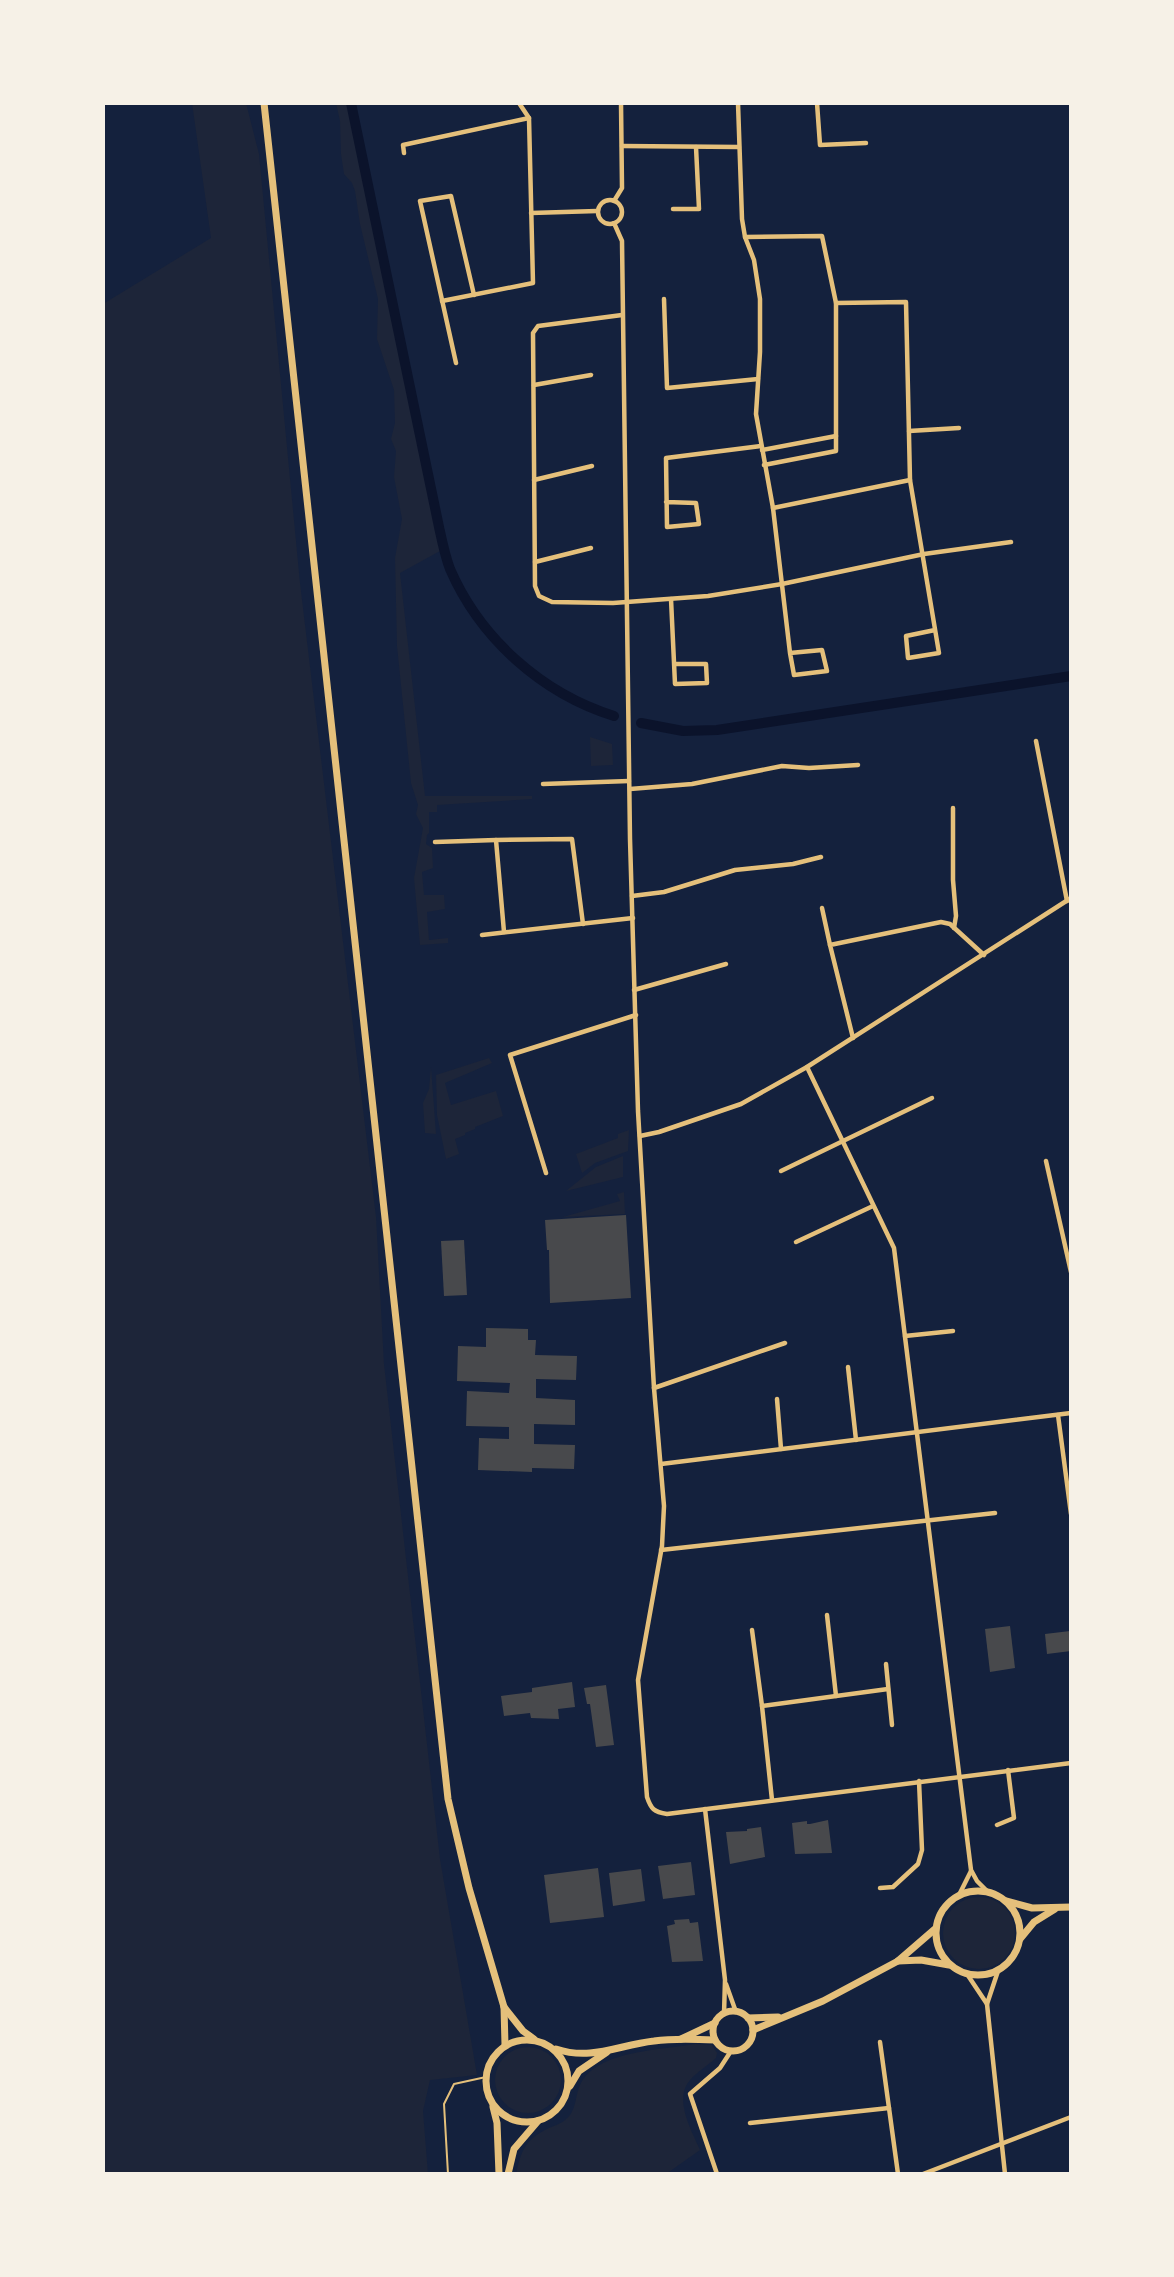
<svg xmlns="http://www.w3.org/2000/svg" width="1174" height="2277" viewBox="0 0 1174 2277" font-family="Cabin,sans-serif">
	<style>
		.green { fill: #1d2539 }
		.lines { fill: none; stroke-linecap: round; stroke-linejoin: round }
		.canal { stroke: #0b132b; stroke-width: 10 }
		.building { fill: #48494c }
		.path { stroke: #e5c07b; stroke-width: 2 }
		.minor { stroke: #e5c07b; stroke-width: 4.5 }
		.primary { stroke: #e5c07b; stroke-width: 7 }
	</style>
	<rect width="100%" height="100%" fill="#14213d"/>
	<g class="green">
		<path d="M192 103H246L259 154 300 583 376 1217 384 1364 440 1859 477 2075 430 2080 423 2111 428 2174H103V304L211 238Z"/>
		<path d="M336 103H347L440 551 400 573 425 796H532V799L437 805V812H429V833L427 835 426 844 432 848 433 868 422 872 424 895H444L445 909 427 912 429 940 448 938V943L420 945 414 878 423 828 416 814 418 805 411 783 397 646 395 558 402 519 394 477 396 451 391 439 395 423 394 390 377 339 378 299 360 224 355 191 352 183 344 174 341 154 340 121Z"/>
		<path d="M590 737 612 744 613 765 591 766Z"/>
		<path d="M489 1058 492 1063 445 1083 451 1105 496 1091 503 1116 475 1127V1129L465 1133V1135L455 1139 459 1154 446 1159 437 1115 436 1075Z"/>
		<path d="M431 1067 436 1134 425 1133 423 1103 429 1089Z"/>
		<path d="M629 1130 628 1151 595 1163 582 1173 576 1154 618 1138V1134Z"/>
		<path d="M623 1156V1177L566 1191 596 1167Z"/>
		<path d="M624 1192 625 1214 563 1217 620 1201 617 1194Z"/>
		<circle cx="979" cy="1933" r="36"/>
		<path d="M695 2044 712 2045 717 2053 716 2058C708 2065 697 2072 690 2080 673 2099 692 2131 700 2150L666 2174H516C521 2150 526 2139 549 2128 553 2126 560 2124 564 2121 578 2111 574 2096 581 2083 599 2050 663 2050 695 2044Z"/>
		<circle cx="528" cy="2080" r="33"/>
	</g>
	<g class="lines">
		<g class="canal">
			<path d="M351 103 439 527C442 541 445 556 450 569 480 638 541 693 614 716"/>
			<path d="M641 723 683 731 717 730 1071 676"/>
		</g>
	</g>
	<g class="building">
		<path d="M626 1215 631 1298 550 1303 549 1250H547L545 1220Z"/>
		<path d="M464 1240 467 1295 444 1296 441 1241Z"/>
		<path d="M486 1328 528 1329V1340H536L535 1355 577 1356 576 1380 536 1379V1398L575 1400V1425L534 1424V1444L575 1445 574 1469 532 1468V1472L478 1470 479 1438 509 1439V1427L466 1426 467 1391 509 1393 510 1383 457 1381 458 1346 486 1347Z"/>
		<path d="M1010 1626 1015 1668 990 1672 985 1629Z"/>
		<path d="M1070 1631 1071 1651 1047 1654 1045 1634Z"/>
		<path d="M572 1682 575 1707 558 1709 559 1719 531 1718 530 1713 504 1716 501 1696 532 1692V1688Z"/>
		<path d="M606 1685 614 1745 596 1747 590 1704H587L584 1688Z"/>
		<path d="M828 1820 832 1853 795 1854 792 1823 807 1821V1824H810Z"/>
		<path d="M761 1827 765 1857 730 1864 726 1832 747 1831V1829Z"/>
		<path d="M691 1862 695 1895 663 1899 658 1866Z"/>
		<path d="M598 1868 604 1917 550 1923 544 1875Z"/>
		<path d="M641 1869 645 1901 613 1906 609 1873Z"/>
		<path d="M689 1919 690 1923 698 1922 703 1961 672 1962 667 1926 675 1924 674 1920Z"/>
	</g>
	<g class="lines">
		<path class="path" d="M448 2174 444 2104 454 2084 486 2077"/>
		<g class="minor">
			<path d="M738 103 742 219 745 237 754 260 760 299V352L756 414 773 508 790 653 794 675 827 671 822 650 790 653"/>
			<path d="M817 103 820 145 866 143"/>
			<path d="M622 146 739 147"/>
			<path d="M404 153 403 145 529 118"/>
			<circle cx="610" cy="212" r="12"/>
			<path d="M614 201 622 188 621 103"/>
			<path d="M673 209H699L696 147"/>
			<path d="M531 213 597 211"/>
			<path d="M614 223 622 241 630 839 638 1111 654 1388 664 1506 662 1546 638 1680 647 1797C651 1809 654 1812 667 1814L1071 1763"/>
			<path d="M745 237 822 236 836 303V451L764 465"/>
			<path d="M664 299 667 388 758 379"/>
			<path d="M442 301 533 283 529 118 519 103"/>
			<path d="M836 303 906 302 910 480 939 653 908 658 906 636 935 630"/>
			<path d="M622 315 538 326 533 333 535 586 539 596 552 602 613 603 708 596 782 584 924 554 1011 542"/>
			<path d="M456 363 420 201 451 196 474 295"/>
			<path d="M534 385 591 375"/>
			<path d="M909 431 959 428"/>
			<path d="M762 450 836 436"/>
			<path d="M534 480 592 466"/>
			<path d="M666 502 696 503 699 524 667 527 666 458 761 446"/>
			<path d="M773 508 910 480"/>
			<path d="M535 562 591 548"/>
			<path d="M671 599 675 684 707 683 706 664H674"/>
			<path d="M1036 741 1067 901"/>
			<path d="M543 784 629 781"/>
			<path d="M630 789 692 784 782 766 809 768 858 765"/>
			<path d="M953 808V880L956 916 954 928"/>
			<path d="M435 842 496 840"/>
			<path d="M632 896 664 892 735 870 793 864 821 857"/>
			<path d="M822 908 830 945"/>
			<path d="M504 932 496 840 572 839 583 924"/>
			<path d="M482 935 633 918"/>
			<path d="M634 990 726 964"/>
			<path d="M853 1038 830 945 941 922 950 924 984 955"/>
			<path d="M807 1067 894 1248 971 1870 977 1881 988 1892"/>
			<path d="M640 1136 659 1132 741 1104 807 1067 1071 898"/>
			<path d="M1046 1161 1071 1272"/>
			<path d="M781 1171 932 1098"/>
			<path d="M546 1173 510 1055 636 1015"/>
			<path d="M796 1242 873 1206"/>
			<path d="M905 1336 953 1331"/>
			<path d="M848 1367 856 1440"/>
			<path d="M654 1388 785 1343"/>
			<path d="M777 1399 781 1449"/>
			<path d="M1058 1415 1071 1514"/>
			<path d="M661 1464 1071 1413"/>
			<path d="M661 1550 995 1513"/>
			<path d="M827 1615 836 1696"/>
			<path d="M752 1630 762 1706"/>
			<path d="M886 1664 892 1725"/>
			<path d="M772 1800 762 1706 888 1689"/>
			<path d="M705 1809 725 1980 724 2014"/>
			<path d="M997 1825 1014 1818 1008 1770"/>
			<path d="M880 1888 893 1887 918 1864 922 1850 919 1781"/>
			<path d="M959 1895 971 1871"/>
			<path d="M967 1974 987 2004 998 1971"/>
			<path d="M726 1984 736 2012"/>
			<path d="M987 2004 1005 2174"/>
			<path d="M880 2042 898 2174"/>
			<path d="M750 2123 889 2108"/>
			<path d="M717 2174 690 2094 720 2068 731 2051"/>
			<path d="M923 2174 1071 2117"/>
		</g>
		<g class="primary">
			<path d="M264 103 448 1799 469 1888 504 2007 505 2045"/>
			<circle cx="978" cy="1933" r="42"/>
			<path d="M1006 1901 1032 1908 1071 1907"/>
			<path d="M1020 1939 1034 1922 1055 1909"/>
			<path d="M898 1961 921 1960 949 1965"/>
			<path d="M504 2007 523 2031 534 2039"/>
			<circle cx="733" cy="2031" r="20"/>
			<path d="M748 2018 778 2017"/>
			<path d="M753 2030 823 2001 898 1961 935 1929"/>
			<path d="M681 2039 715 2023"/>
			<circle cx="527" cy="2081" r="41"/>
			<path d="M556 2049C592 2061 618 2045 654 2041 674 2038 695 2039 715 2040"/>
			<path d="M570 2086 579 2071 607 2052"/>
			<path d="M493 2107 497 2123 499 2174"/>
			<path d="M508 2174 514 2149 538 2121"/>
		</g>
	</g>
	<rect width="1174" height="2277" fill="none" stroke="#f6f1e7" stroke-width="210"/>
</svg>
